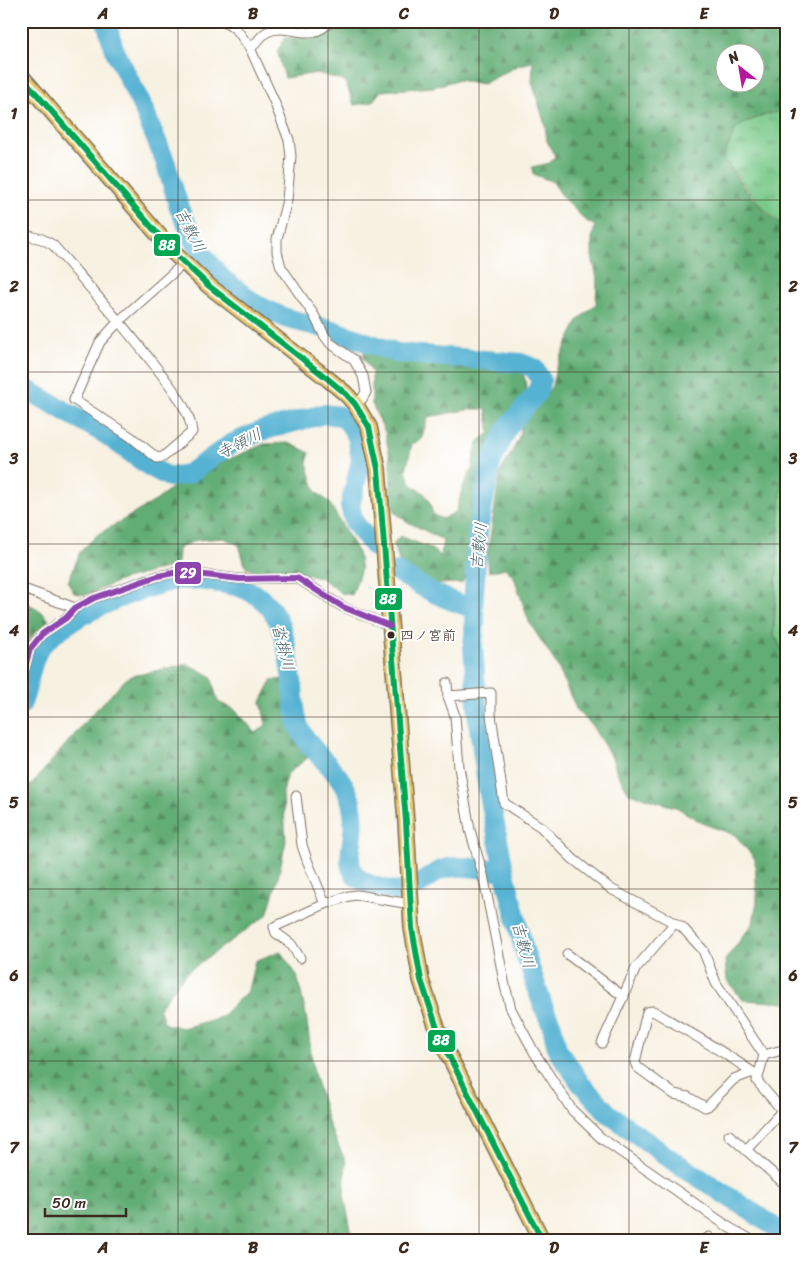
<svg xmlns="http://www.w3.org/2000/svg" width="807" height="1261" viewBox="0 0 807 1261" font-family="Sriracha,'Klee One',sans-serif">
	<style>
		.grass { fill: url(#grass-tufts); stroke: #5a7a54 }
		.forest { fill: url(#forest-firs); stroke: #4e6c4a; fill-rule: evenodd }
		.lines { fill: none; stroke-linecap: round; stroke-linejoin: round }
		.river { stroke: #55b2d3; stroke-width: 20 }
		.minor-casing { stroke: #7d7062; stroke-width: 11 }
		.trunk-casing { stroke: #7d7062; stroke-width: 18 }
		.minor { stroke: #fff; stroke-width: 9 }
		.trunk { stroke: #eac669; stroke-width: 15 }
		.bus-1-casing { stroke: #fff; stroke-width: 10 }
		.bus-2-casing { stroke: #fff; stroke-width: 10 }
		.bus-1 { stroke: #00a651; stroke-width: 6 }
		.bus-2 { stroke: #8e44ad; stroke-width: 6 }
		.grid { fill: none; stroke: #3b2a1e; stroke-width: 1; stroke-opacity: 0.55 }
		.bus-dot { fill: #3b2a1e; stroke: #fff; stroke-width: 2 }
		.labels { text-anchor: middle; stroke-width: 4; stroke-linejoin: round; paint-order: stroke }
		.bus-label { font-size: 14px; fill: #3b2a1e; stroke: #fff; text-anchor: start }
		.water-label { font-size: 16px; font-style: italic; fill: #456066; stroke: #fff }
		.line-badge { stroke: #fff; stroke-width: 2 }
		.badge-label { font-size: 14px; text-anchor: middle; font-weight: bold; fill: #fff }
		.neatline { fill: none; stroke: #3b2a1e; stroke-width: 2 }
		.grid-label { font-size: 16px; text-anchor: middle; font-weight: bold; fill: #3b2a1e }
	</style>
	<defs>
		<pattern id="grass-tufts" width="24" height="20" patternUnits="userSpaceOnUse" patternTransform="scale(1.25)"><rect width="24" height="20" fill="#79c989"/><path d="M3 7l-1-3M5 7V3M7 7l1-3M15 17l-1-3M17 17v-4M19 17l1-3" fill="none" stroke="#64a36f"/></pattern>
		<pattern id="forest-firs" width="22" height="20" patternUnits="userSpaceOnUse" patternTransform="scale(1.25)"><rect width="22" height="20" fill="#62ad75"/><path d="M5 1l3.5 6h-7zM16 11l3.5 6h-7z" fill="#528d5f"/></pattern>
	</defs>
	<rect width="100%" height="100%" fill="#fff"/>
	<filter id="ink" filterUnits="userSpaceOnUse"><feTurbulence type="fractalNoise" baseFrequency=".02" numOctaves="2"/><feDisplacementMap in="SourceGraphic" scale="10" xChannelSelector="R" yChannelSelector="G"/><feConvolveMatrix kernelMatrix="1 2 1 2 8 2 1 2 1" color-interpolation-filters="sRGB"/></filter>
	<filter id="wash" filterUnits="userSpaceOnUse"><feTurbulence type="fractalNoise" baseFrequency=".0096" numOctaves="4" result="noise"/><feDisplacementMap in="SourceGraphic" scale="20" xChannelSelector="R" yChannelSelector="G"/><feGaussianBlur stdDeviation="1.12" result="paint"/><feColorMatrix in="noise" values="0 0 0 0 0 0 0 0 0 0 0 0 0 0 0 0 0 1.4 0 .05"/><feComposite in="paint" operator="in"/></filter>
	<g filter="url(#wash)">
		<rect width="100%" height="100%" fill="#f7f1e1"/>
		<g class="grass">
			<path d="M786 111V228L761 206 723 158 736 128C752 119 767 113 786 111Z"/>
			<path d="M786 443V656L774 634 781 492Z"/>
		</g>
		<g class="forest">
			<path d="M338 21H786V111C767 113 752 119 736 128L723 158C740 183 760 211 786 228V441L781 492 773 634 786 657V1003L743 1000 727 981 725 960 753 923 757 901 755 859 735 835 704 824 678 808 629 793 617 773 612 758 590 723 577 711 557 665 529 622 514 577 505 568 489 572 487 558 500 473 518 440 522 424 540 404 552 386 556 368 578 320 596 304 597 278 592 257V238L595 226 585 220 564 199 553 182 533 174 532 167 550 163 555 156 547 141 545 125 532 82 533 62 519 65 483 84 457 80 433 87 381 91 372 102 354 105 345 81 317 73 285 78 277 51 285 38H313ZM724 52H754V82H724Z"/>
			<path d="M365 348 375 349 392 357 463 369 499 366 522 371 526 382V396L510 411 497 431 481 477 474 518 473 561 462 583 436 584 423 579 399 561 393 544 400 536 428 547 441 556 443 540 406 521 396 513 391 501 390 458 385 432 372 404V372L363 358ZM472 409H486L490 433 479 441 474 453 472 469 462 489 456 512 442 519 433 514 429 501 424 493 411 484 406 471 412 444 421 440 428 417Z"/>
			<path d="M289 443 310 453 307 463 316 492 329 502 358 553 361 569 352 595 341 593 320 577 292 571 258 572 246 568 239 545 224 538 196 540 178 549 177 565 122 580 86 595 74 593 68 582 80 552 97 535 157 500 173 486 207 473 225 461 264 444Z"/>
			<path d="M21 599 41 611 49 620 34 634 21 653Z"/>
			<path d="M187 664 211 676 218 702 234 709 256 733 266 725 261 702 272 680 284 679 294 733 310 756 287 774 283 793 286 841 278 878 267 915 186 973 159 1008 165 1024 183 1028 221 1017 248 990 255 961 280 951 297 975 306 1015 314 1073 329 1125 346 1162 344 1195 353 1240H21V791L32 784 91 715 128 677Z"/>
		</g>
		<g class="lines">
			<g class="river">
				<path d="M106 21 114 49 143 108 165 161 180 210 199 250 222 278 255 304 285 318 332 330 397 353 521 363 534 368 541 380 537 393 508 427 491 463 478 530 473 608 475 621 473 646 478 720 486 779 504 870 524 950 543 1006 552 1026 557 1049 581 1084 608 1113 669 1158 786 1234"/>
				<path d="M21 386 105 434 150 467 169 477 188 474 231 444 261 431 324 414 340 416 348 422 357 436 361 460 350 506 354 522 374 547"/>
				<path d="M396 571C420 587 444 600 473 608"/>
				<path d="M21 705C29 688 29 668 38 651 42 642 52 636 59 630 88 610 118 597 151 587 160 585 168 581 177 580 193 578 210 582 226 584 283 593 286 640 293 688 295 701 294 716 300 729 313 757 342 769 351 802 364 853 319 879 401 892"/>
				<path d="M419 885C426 880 434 872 441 870 461 863 484 871 504 870"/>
			</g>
		</g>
	</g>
	<g filter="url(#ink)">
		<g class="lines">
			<g class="minor-casing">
				<g id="minor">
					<path d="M225 21 237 30 250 48 274 101 289 140 291 156 287 200 277 239V252L281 267 314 315 324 335 330 343 354 360 363 376 366 392 362 399 355 404"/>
					<path d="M250 48C257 44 260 36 267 32 288 21 311 45 330 21"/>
					<path d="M21 234 42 239 53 245C85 282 117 318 148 357 163 377 190 406 192 432L163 457 157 458 131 437 74 400 100 342 119 321 184 263"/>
					<path d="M21 588 75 608"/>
					<path d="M21 681 30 649 42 634 66 618 75 608 94 598 158 576 179 572 240 579 297 578 343 607 390 626"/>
					<path d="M447 683 448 696 455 716 459 767 470 830 483 875 505 986 511 1009 534 1052 572 1110 601 1138 730 1228 752 1240"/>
					<path d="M448 696 491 693V715L504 803 541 827 573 859 611 889 682 927 703 950 716 983 764 1055 757 1081 786 1115"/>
					<path d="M296 796 302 845 307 860 325 904 349 896 357 895 410 904"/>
					<path d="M567 954 624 997"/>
					<path d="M300 958 291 944 276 933 274 927 325 904"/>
					<path d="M602 1043 636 968 674 924"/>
					<path d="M764 1055 786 1049"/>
					<path d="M753 1072 734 1079 708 1106 705 1107 688 1097 674 1094 637 1067 635 1062 647 1012 653 1011C689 1032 725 1052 758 1076"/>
					<path d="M729 1135 786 1185"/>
					<path d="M746 1150 782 1111"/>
					<path d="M705 1240 709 1237"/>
				</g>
			</g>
			<g class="trunk-casing">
				<path id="trunk" d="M21 76 175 254 209 286 328 379 346 394 355 404 369 427 378 469 406 822 412 928 421 980 441 1040 542 1240"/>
			</g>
			<use href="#minor" class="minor"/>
			<use href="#trunk" class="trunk"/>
			<g class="bus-1-casing">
				<path id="bus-1" d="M21 76 175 254 209 286 328 379 346 394 355 404 369 427 378 469 406 822 412 928 421 980 441 1040 542 1240"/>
			</g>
			<g class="bus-2-casing">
				<path id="bus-2" d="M21 681 30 649 42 634 66 618 75 608 94 598 158 576 179 572 240 579 297 578 343 607 390 626"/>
			</g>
			<use href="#bus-1" class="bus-1"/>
			<use href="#bus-2" class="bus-2"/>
		</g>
	</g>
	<path class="grid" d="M178 21V1240M328 21V1240M479 21V1240M629 21V1240M21 200H786M21 372H786M21 544H786M21 717H786M21 889H786M21 1061H786"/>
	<circle class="bus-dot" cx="391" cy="635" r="4.5"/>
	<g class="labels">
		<g class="bus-label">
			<text x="400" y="640">四ノ宮前</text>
		</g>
		<g class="water-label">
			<text transform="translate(191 230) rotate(63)" y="6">吉敷川</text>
			<text transform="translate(239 443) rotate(-27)" y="6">寺領川</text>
			<text transform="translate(478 546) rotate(-84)" y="6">吉敷川</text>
			<text transform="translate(284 647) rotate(76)" y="6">沓掛川</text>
			<text transform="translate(524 945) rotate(75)" y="6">吉敷川</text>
		</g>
	</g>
	<g class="line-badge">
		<rect x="153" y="233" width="28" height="24" rx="5" fill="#00a651"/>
		<rect x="174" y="561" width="28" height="24" rx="5" fill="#8e44ad"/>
		<rect x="374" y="587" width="29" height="24" rx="5" fill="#00a651"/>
		<rect x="427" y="1029" width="29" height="24" rx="5" fill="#00a651"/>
	</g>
	<g class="badge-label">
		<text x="167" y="250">88</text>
		<text x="188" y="578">29</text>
		<text x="388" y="604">88</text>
		<text x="441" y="1045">88</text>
	</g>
	<rect width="807" height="1261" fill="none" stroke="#fff" stroke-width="55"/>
	<g transform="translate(740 68) rotate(329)"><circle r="24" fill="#ffffff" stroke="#b1aaa5"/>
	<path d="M0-4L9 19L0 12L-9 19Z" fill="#b5179e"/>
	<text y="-8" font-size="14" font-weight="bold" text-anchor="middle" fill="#3b2a1e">N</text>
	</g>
	<path d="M45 1208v8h81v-8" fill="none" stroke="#3b2a1e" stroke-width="2.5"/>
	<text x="52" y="1208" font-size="15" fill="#3b2a1e" stroke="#ffffff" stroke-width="4" paint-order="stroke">50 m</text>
	<rect x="28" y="28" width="752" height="1206" class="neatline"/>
	<g class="grid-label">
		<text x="103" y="19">A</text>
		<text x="253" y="19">B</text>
		<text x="404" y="19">C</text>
		<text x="554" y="19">D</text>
		<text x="704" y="19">E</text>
		<text x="14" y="119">1</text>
		<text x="793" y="119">1</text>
		<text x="14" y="292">2</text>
		<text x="793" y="292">2</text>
		<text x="14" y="464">3</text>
		<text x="793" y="464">3</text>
		<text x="14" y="636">4</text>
		<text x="793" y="636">4</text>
		<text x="14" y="808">5</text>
		<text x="793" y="808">5</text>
		<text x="14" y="981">6</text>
		<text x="793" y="981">6</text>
		<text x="14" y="1153">7</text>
		<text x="793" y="1153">7</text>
		<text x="103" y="1253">A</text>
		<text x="253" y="1253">B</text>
		<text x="404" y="1253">C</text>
		<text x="554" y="1253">D</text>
		<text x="704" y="1253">E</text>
	</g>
</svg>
